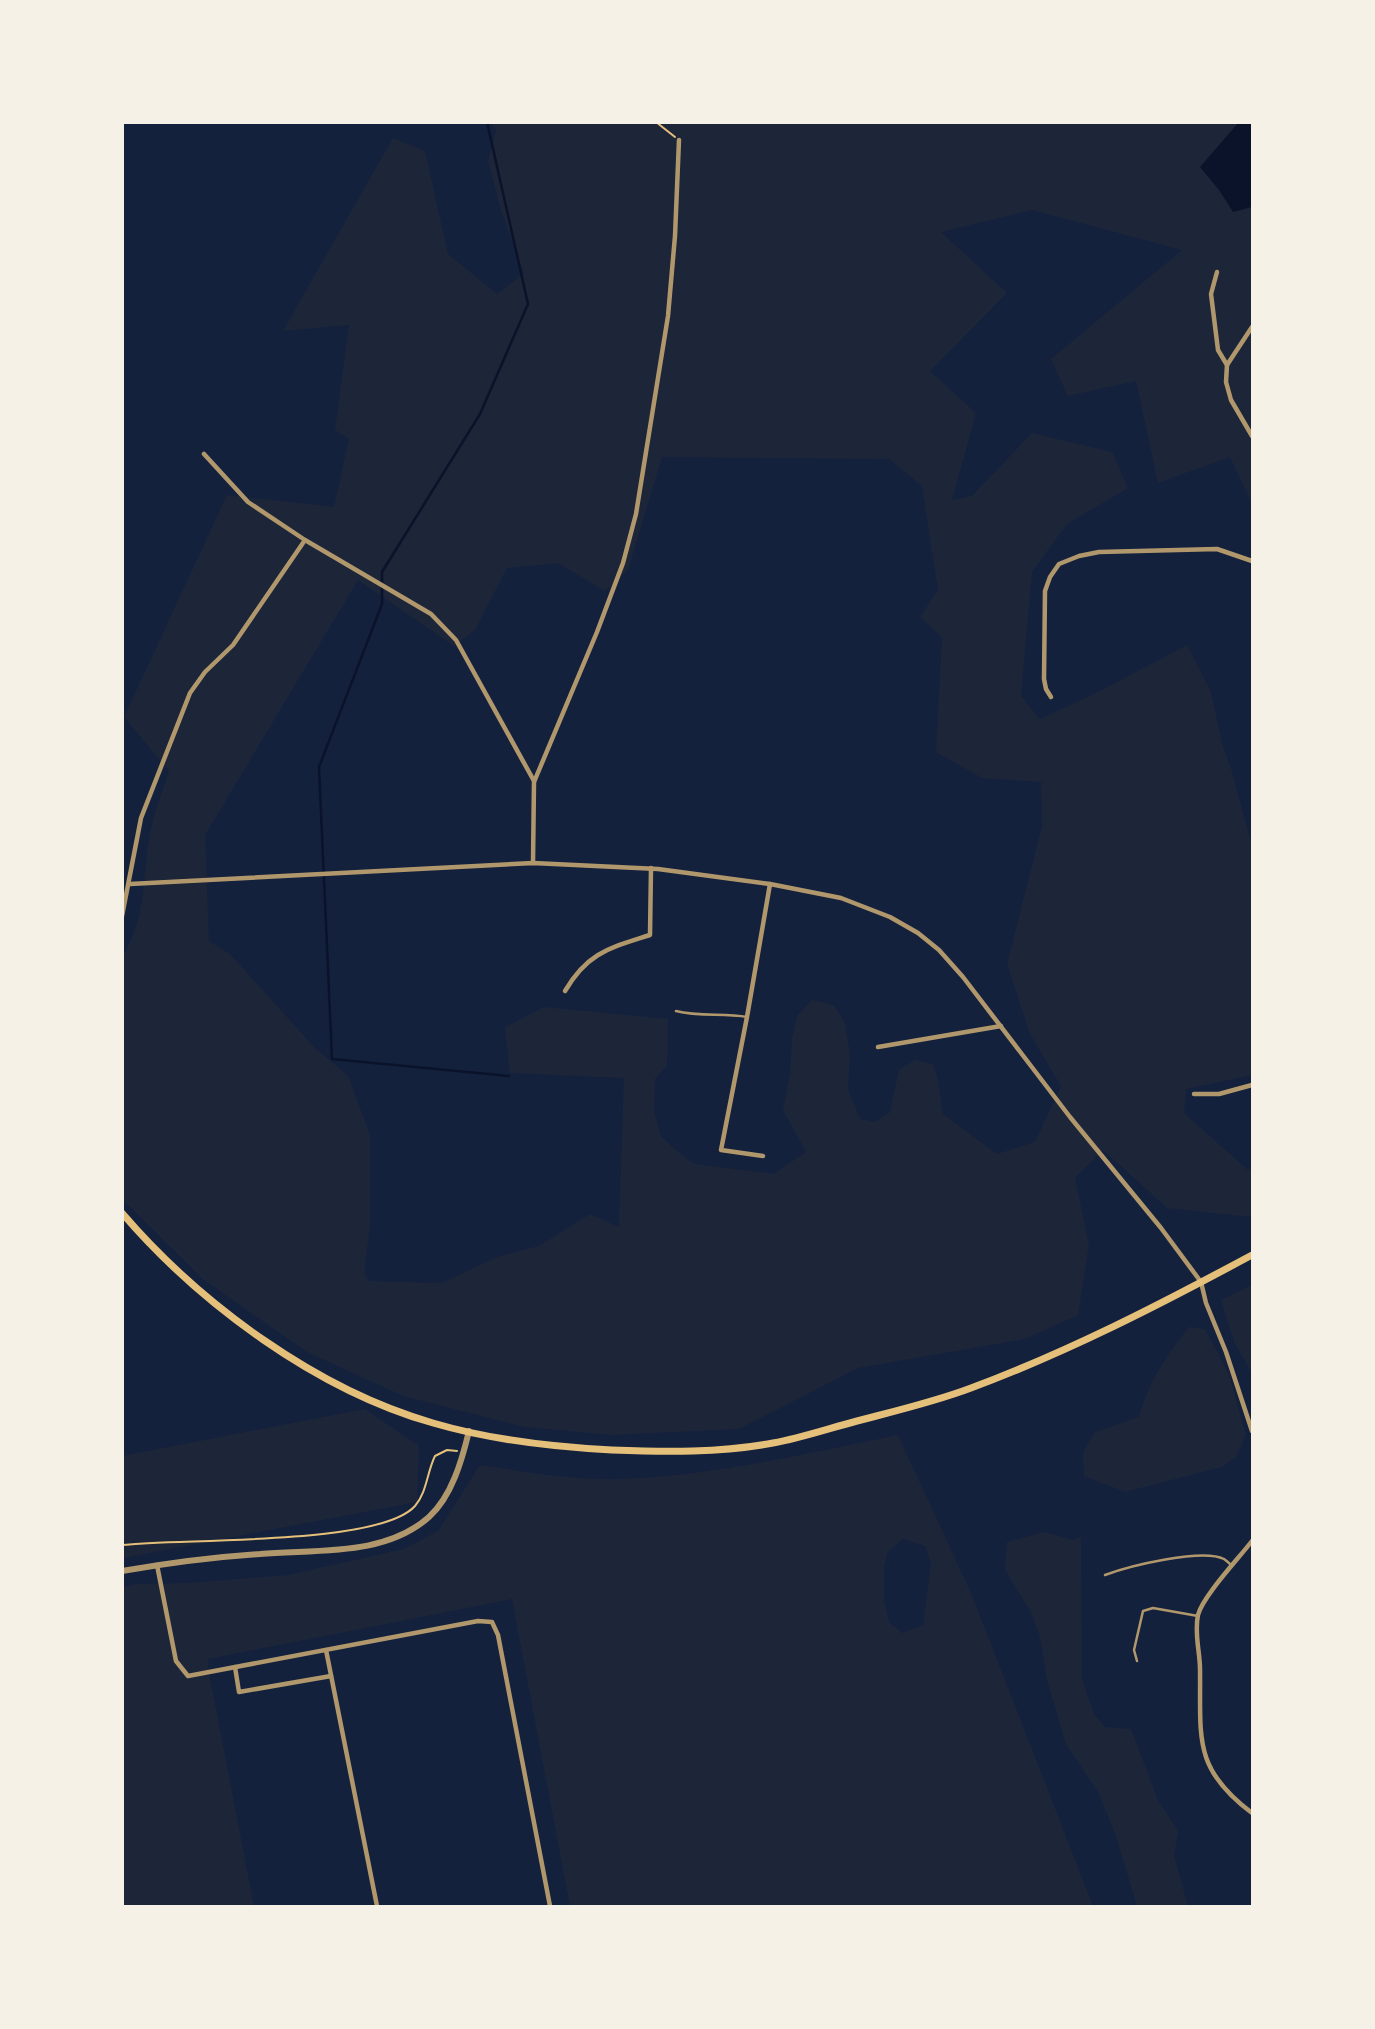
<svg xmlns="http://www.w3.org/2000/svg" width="1375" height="2029" viewBox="0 0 1375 2029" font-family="'Alegreya Sans',sans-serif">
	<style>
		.green { fill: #1d2539; fill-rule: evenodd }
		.water { fill: #0b132b }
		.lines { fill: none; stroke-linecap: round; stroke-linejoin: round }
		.stream { stroke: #0b132b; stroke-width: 2.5 }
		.path { stroke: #e5c07b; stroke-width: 2 }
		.service { stroke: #b1986c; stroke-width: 2.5 }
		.minor { stroke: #b1986c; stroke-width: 4.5 }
		.tertiary { stroke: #b1986c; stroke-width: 6 }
		.secondary { stroke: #e5c07b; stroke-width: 7 }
	</style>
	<rect width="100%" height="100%" fill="#14213d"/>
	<g class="green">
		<path d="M490 123H1252V504L1230 457 1158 483 1136 381 1068 396 1051 359 1182 250 1032 210 941 232 1007 293 930 371 976 413 952 500 972 496 1032 433 1112 452 1128 488 1067 524 1032 572 1021 696 1040 719 1102 690 1187 645 1211 692 1222 744 1231 768 1252 846V1075L1186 1089 1184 1113 1248 1170 1252 1167V1217L1167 1208 1103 1150 1075 1178 1089 1245 1078 1315 1025 1339 858 1368 739 1429 611 1435 525 1427 403 1396 307 1352 204 1280 123 1200V956C149 910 141 878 151 829 155 810 163 790 169 771L124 717 227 495 334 507 349 439 335 430 349 325 283 331 393 138 425 151 448 254 497 294 524 273 501 211 488 161 496 130ZM662 457 889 459 922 486 938 590 920 617 942 638 936 752 982 778 1041 782 1042 826 1007 964 1030 1034 1061 1086 1035 1142 997 1154 943 1114C939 1097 940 1081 933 1064L915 1060 899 1070 890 1112 875 1122 860 1119 848 1089 850 1054 845 1023 834 1005 812 1000 797 1016 792 1039 790 1074 783 1110 806 1152 773 1174 694 1164 677 1151 661 1136 654 1112 655 1079 667 1066 668 1019 544 1007 505 1027 510 1073 624 1078 619 1227 590 1214 539 1246 497 1257 442 1283 369 1281 364 1272 370 1227V1135L348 1076 315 1048 230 954 209 941 205 835 358 580 454 646 475 630 507 568 558 563 605 591 628 570Z"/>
		<path d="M1252 1285V1370H1250L1234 1342 1221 1300Z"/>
		<path d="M1189 1327 1205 1329 1229 1375 1246 1435 1236 1457 1222 1467 1125 1492 1084 1476 1083 1452 1095 1432 1139 1417C1150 1379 1165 1358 1189 1327Z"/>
		<path d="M365 1409 419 1446 417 1502 123 1558 122 1456Z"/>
		<path d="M898 1435 971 1593 1093 1906H570L512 1599 208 1659 209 1673 254 1906H123V1587L137 1584 189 1583 288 1575 404 1549 438 1531 480 1465C527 1472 576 1481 624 1479 717 1475 808 1453 898 1435ZM903 1539 925 1546 931 1563 923 1625 902 1633 889 1622 884 1599V1565L888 1552Z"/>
		<path d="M1044 1532 1073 1540 1081 1537 1082 1679 1094 1714 1105 1727 1131 1729 1158 1800 1178 1831 1174 1856 1188 1906H1137L1115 1833 1098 1792 1066 1744 1047 1680 1040 1636 1030 1611 1005 1570 1007 1542Z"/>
	</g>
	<path class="water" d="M1238 123H1252V207L1233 212 1219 190 1200 167Z"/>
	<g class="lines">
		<path class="stream" d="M487 122 528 304 480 414 382 572V604L319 767 332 1059 509 1076"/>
		<g class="path">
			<path d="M656 122 675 137"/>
			<path d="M122 1545C181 1538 379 1546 415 1506 427 1492 427 1472 435 1456L447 1450 457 1451"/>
		</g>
		<g class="service">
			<path d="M676 1011C699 1017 724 1013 747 1017"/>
			<path d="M1105 1575C1129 1566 1202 1548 1224 1559 1227 1561 1230 1564 1232 1566"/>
			<path d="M1137 1661 1134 1650 1143 1611 1153 1608 1198 1616"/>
		</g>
		<g class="minor">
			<path d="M1217 272 1211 294 1218 350 1227 365 1226 382 1231 400 1252 436"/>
			<path d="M1227 365 1252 327"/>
			<path d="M204 454 248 502 305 540 431 614 456 640 534 781"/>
			<path d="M1051 697 1046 689 1044 679 1045 591 1050 577 1059 564 1079 556 1099 552 1217 549 1252 561"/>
			<path d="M533 863 534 782 597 632 623 563 636 514 668 316 675 236 679 140"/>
			<path d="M130 884 533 863 658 869 770 884 841 898 890 917 918 933 939 950 963 977 1070 1117 1161 1228 1201 1282 1206 1303 1226 1352 1252 1431"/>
			<path d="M122 916 141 818 190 693 205 672 233 645 305 540"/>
			<path d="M565 991C588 952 610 948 650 935L651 868"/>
			<path d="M878 1047 1001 1026"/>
			<path d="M1194 1094H1219L1252 1085"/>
			<path d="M763 1156 721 1150 747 1017 770 884"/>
			<path d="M1252 1541C1239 1558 1203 1596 1198 1615 1194 1633 1200 1652 1200 1669 1201 1737 1192 1768 1252 1813"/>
			<path d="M157 1565 176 1661 188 1676 478 1621 492 1622 498 1635 550 1906"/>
			<path d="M326 1650 377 1906"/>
			<path d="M235 1667 239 1692 331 1676"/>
		</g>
		<path class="tertiary" d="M122 1571C168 1563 214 1557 260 1554 316 1549 384 1557 429 1517 452 1496 462 1460 469 1431"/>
		<path class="secondary" d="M122 1213C200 1304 317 1390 433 1423 491 1440 552 1447 612 1450 665 1452 720 1453 773 1443 801 1438 830 1428 857 1421 895 1411 934 1402 971 1388 1068 1352 1161 1304 1252 1255"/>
	</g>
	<rect width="1375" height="2029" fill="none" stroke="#f6f1e7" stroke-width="248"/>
</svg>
